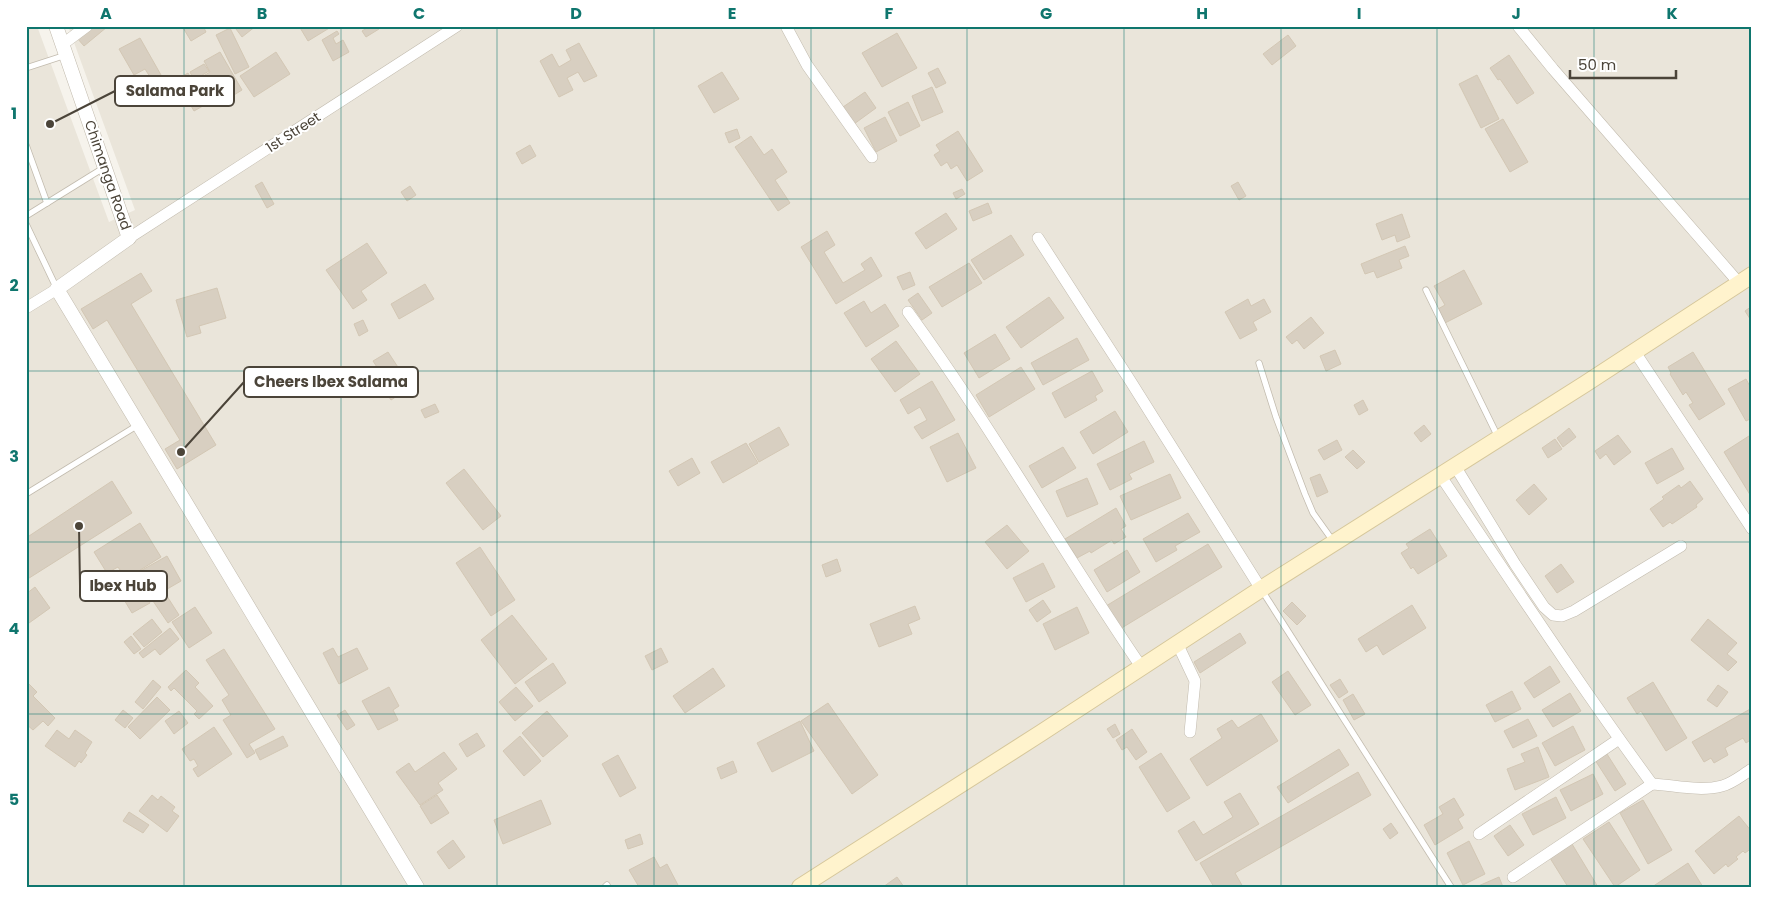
<svg xmlns="http://www.w3.org/2000/svg" width="1778" height="913" viewBox="0 0 1778 913" font-family="Poppins,sans-serif">
	<style>
		.residential { fill: #eae5da }
		.building { fill: #d8cfc1; stroke: #d3c7b4 }
		.lines { fill: none; stroke-linecap: round; stroke-linejoin: round }
		.service-casing { stroke: #c2bbae; stroke-width: 7 }
		.minor-casing { stroke: #c2bbae; stroke-width: 12 }
		.tertiary-casing { stroke: #c2bbae; stroke-width: 15 }
		.secondary-casing { stroke: #d6c79b; stroke-width: 18 }
		.service { stroke: #fff; stroke-width: 5.5 }
		.minor { stroke: #fff; stroke-width: 11 }
		.tertiary { stroke: #fff; stroke-width: 14 }
		.secondary { stroke: #fff3cd; stroke-width: 16 }
		.grid { fill: none; stroke: #0f766e; stroke-width: 1; stroke-opacity: 0.55 }
		.labels { text-anchor: middle; stroke-width: 4; stroke-linejoin: round; paint-order: stroke }
		.street-label { font-size: 14px; fill: #4b4439; stroke: #fff }
		.leader { fill: none; stroke: #4b4439; stroke-width: 2 }
		.callout-dot { fill: #4b4439; stroke: #fff; stroke-width: 2 }
		.callout { fill: #fff; stroke: #4b4439; stroke-width: 2 }
		.callout-label { font-size: 15px; text-anchor: middle; font-weight: bold; fill: #4b4439 }
		.neatline { fill: none; stroke: #0f766e; stroke-width: 2 }
		.grid-label { font-size: 16px; text-anchor: middle; font-weight: bold; fill: #0f766e }
	</style>
	<rect width="100%" height="100%" fill="#f6f3ec"/>
	<path class="residential" d="M26 26H37L109 222 135 210 68 26H1752V887H26Z"/>
	<g class="building">
		<path d="M91 26 107 27 84 46 77 38Z"/>
		<path d="M182 26H203L206 32 191 41Z"/>
		<path d="M241 26H256L242 37 236 29Z"/>
		<path d="M299 26H330L331 27 308 41Z"/>
		<path d="M370 26H378L379 29 366 37 362 31Z"/>
		<path d="M230 28 249 67 235 74 216 35Z"/>
		<path d="M337 31 339 34 333 38 336 44 343 40 349 52 333 61 322 40Z"/>
		<path d="M897 33 917 68 882 87 862 53Z"/>
		<path d="M1288 35 1296 46 1272 65 1263 54Z"/>
		<path d="M140 38 161 75 152 80 145 69 134 75 119 49Z"/>
		<path d="M579 43 597 76 584 82 578 72 567 78 573 90 559 97 540 61 552 54 559 67 571 60 566 50Z"/>
		<path d="M220 52 242 90 229 98 226 93 194 111 176 80 188 73 193 82 210 72 204 61Z"/>
		<path d="M276 52 290 74 254 97 240 76Z"/>
		<path d="M1509 55 1534 93 1517 104 1500 79 1498 80 1490 68Z"/>
		<path d="M204 64 209 71 194 80 190 72Z"/>
		<path d="M938 68 946 83 936 88 928 73Z"/>
		<path d="M722 72 739 99 714 113 698 86Z"/>
		<path d="M1477 75 1499 119 1481 128 1459 84Z"/>
		<path d="M932 87 943 112 922 121 912 96Z"/>
		<path d="M865 92 876 108 854 124 843 107Z"/>
		<path d="M908 102 920 126 900 136 888 112Z"/>
		<path d="M885 117 897 141 876 152 864 128Z"/>
		<path d="M1503 119 1528 162 1510 172 1485 129Z"/>
		<path d="M737 129 740 138 729 143 725 133Z"/>
		<path d="M958 131 983 171 967 181 957 165 951 169 947 162 941 166 934 155 940 151 936 145Z"/>
		<path d="M751 136 764 155 772 149 787 172 775 180 790 203 778 211 735 147Z"/>
		<path d="M530 145 536 156 522 164 516 153Z"/>
		<path d="M262 182 274 204 267 208 255 186Z"/>
		<path d="M1238 182 1246 196 1239 200 1231 186Z"/>
		<path d="M410 186 416 195 407 201 401 192Z"/>
		<path d="M962 189 965 194 956 199 953 193Z"/>
		<path d="M988 203 992 213 973 221 969 211Z"/>
		<path d="M946 213 957 229 926 249 915 233Z"/>
		<path d="M1402 214 1410 237 1397 242 1395 235 1382 240 1376 224Z"/>
		<path d="M827 231 835 245 824 252 843 283 865 270 861 264 871 257 882 276 836 304 801 247Z"/>
		<path d="M1011 235 1024 255 984 280 971 260Z"/>
		<path d="M367 243 387 273 361 291 367 300 353 309 326 270Z"/>
		<path d="M1405 246 1409 256 1399 260 1402 268 1377 278 1374 271 1365 274 1361 264Z"/>
		<path d="M969 263 982 283 942 307 929 287Z"/>
		<path d="M1464 270 1482 304 1445 323 1438 309 1445 305 1434 286Z"/>
		<path d="M910 272 915 285 903 290 897 277Z"/>
		<path d="M141 273 152 291 131 304 216 445 177 469 165 449 180 440 107 320 93 329 81 309Z"/>
		<path d="M425 284 434 299 399 319 391 304Z"/>
		<path d="M217 288 226 318 199 326 201 333 187 337 176 300Z"/>
		<path d="M918 293 932 313 922 320 908 300Z"/>
		<path d="M1049 297 1064 318 1021 348 1006 327Z"/>
		<path d="M1248 299 1251 306 1264 299 1271 312 1253 322 1257 330 1240 339 1225 312Z"/>
		<path d="M864 301 871 313 885 304 899 326 866 347 844 313Z"/>
		<path d="M1752 306V322L1745 311Z"/>
		<path d="M1311 317 1324 333 1304 349 1297 340 1292 344 1286 337Z"/>
		<path d="M363 320 368 331 359 336 354 324Z"/>
		<path d="M995 334 1010 359 979 378 964 353Z"/>
		<path d="M1077 338 1089 360 1043 385 1031 363Z"/>
		<path d="M896 341 920 374 895 392 871 359Z"/>
		<path d="M1335 350 1341 364 1326 371 1320 356Z"/>
		<path d="M388 352 411 387 391 400 385 391 390 387 373 361Z"/>
		<path d="M1693 352 1725 404 1699 420 1689 405 1693 403 1686 392 1683 395 1670 374 1671 373 1668 367Z"/>
		<path d="M1021 367 1035 389 989 417 976 395Z"/>
		<path d="M1092 371 1103 391 1095 396 1097 400 1065 418 1052 393Z"/>
		<path d="M1746 379 1752 390V418L1746 421 1728 389Z"/>
		<path d="M932 381 955 420 922 439 914 427 927 420 920 407 908 414 900 400Z"/>
		<path d="M1363 400 1368 410 1359 415 1354 405Z"/>
		<path d="M435 404 439 412 425 418 421 410Z"/>
		<path d="M1115 411 1128 432 1093 454 1080 432Z"/>
		<path d="M1424 425 1431 434 1421 442 1414 433Z"/>
		<path d="M779 427 789 445 759 462 749 444Z"/>
		<path d="M1569 428 1576 437 1563 447 1557 438Z"/>
		<path d="M958 433 976 468 947 482 930 447Z"/>
		<path d="M1618 435 1631 452 1614 465 1606 454 1600 459 1595 451Z"/>
		<path d="M1749 436 1752 440V498L1724 452Z"/>
		<path d="M1555 439 1562 449 1548 458 1542 448Z"/>
		<path d="M1337 440 1342 450 1324 460 1318 450Z"/>
		<path d="M1144 441 1154 462 1129 474 1132 479 1110 490 1097 464Z"/>
		<path d="M746 443 758 463 723 483 711 462Z"/>
		<path d="M1063 447 1076 468 1042 488 1029 466Z"/>
		<path d="M1672 448 1684 469 1657 484 1645 463Z"/>
		<path d="M1353 450 1365 462 1357 469 1345 457Z"/>
		<path d="M692 458 700 473 678 486 669 471Z"/>
		<path d="M464 469 501 516 483 530 446 483Z"/>
		<path d="M1170 474 1181 498 1131 520 1120 496Z"/>
		<path d="M1320 474 1328 492 1317 497 1310 478Z"/>
		<path d="M1087 478 1098 504 1067 517 1056 491Z"/>
		<path d="M112 481 132 513 26 580V538Z"/>
		<path d="M1690 481 1703 499 1696 505 1697 507 1672 524 1670 522 1663 527 1650 509 1664 499 1662 497 1679 485 1681 488Z"/>
		<path d="M1534 484 1547 499 1529 515 1516 500Z"/>
		<path d="M1116 508 1126 526 1121 529 1126 537 1114 544 1112 540 1091 553 1090 551 1077 558 1065 539Z"/>
		<path d="M1188 513 1200 532 1175 546 1177 550 1156 562 1143 539Z"/>
		<path d="M140 523 161 557 126 579 118 567 107 573 94 552Z"/>
		<path d="M1007 525 1029 551 1007 569 985 542Z"/>
		<path d="M1430 529 1447 556 1418 574 1413 567 1411 569 1401 553 1409 548 1406 544Z"/>
		<path d="M1208 544 1222 567 1120 629 1106 606Z"/>
		<path d="M480 547 515 600 491 616 456 563Z"/>
		<path d="M1127 550 1140 572 1107 592 1094 570Z"/>
		<path d="M167 556 181 581 150 599 135 574Z"/>
		<path d="M837 559 841 571 826 577 822 565Z"/>
		<path d="M1043 563 1055 587 1026 602 1013 578Z"/>
		<path d="M1561 564 1574 582 1557 593 1545 576Z"/>
		<path d="M35 587 50 608 29 623 26 619V594Z"/>
		<path d="M141 588 150 603 132 613 123 598Z"/>
		<path d="M165 593 179 615 168 623 153 601Z"/>
		<path d="M1043 600 1051 612 1037 622 1029 610Z"/>
		<path d="M1292 602 1306 616 1297 625 1283 611Z"/>
		<path d="M1412 605 1426 628 1383 655 1377 645 1366 652 1358 639Z"/>
		<path d="M915 606 920 619 908 624 912 634 879 647 870 624Z"/>
		<path d="M195 607 212 633 189 648 172 622Z"/>
		<path d="M1077 607 1089 633 1055 650 1043 624Z"/>
		<path d="M512 615 547 659 515 684 481 640Z"/>
		<path d="M152 619 162 632 144 647 133 634Z"/>
		<path d="M1708 619 1737 643 1727 654 1737 662 1728 671 1691 640Z"/>
		<path d="M170 628 179 639 160 655 155 649 143 658 139 653Z"/>
		<path d="M1240 633 1246 643 1200 673 1194 662Z"/>
		<path d="M131 636 141 649 134 654 124 642Z"/>
		<path d="M333 648 338 657 357 648 368 669 339 684 323 653Z"/>
		<path d="M661 648 668 662 652 670 645 656Z"/>
		<path d="M224 649 275 729 249 744 255 753 247 758 223 720 231 715 222 700 229 695 206 660Z"/>
		<path d="M553 663 566 683 539 702 525 682Z"/>
		<path d="M1550 666 1560 682 1534 698 1524 683Z"/>
		<path d="M713 668 725 686 685 713 673 696Z"/>
		<path d="M186 670 199 683 195 687 213 706 199 719 194 714 197 711 174 688 171 691 168 687Z"/>
		<path d="M1288 671 1311 705 1295 715 1272 682Z"/>
		<path d="M1340 679 1348 692 1339 698 1330 685Z"/>
		<path d="M153 680 161 687 143 709 135 702Z"/>
		<path d="M26 681 37 692 33 696 55 718 48 726 43 721 33 730 26 724Z"/>
		<path d="M1653 682 1687 738 1666 751 1641 711 1637 714 1627 698Z"/>
		<path d="M1718 685 1728 692 1717 707 1707 700Z"/>
		<path d="M389 687 399 706 393 710 398 720 378 730 362 701Z"/>
		<path d="M516 687 533 706 515 721 499 702Z"/>
		<path d="M1512 691 1521 709 1495 722 1486 705Z"/>
		<path d="M1570 693 1581 711 1553 727 1542 710Z"/>
		<path d="M1353 694 1365 714 1354 720 1343 700Z"/>
		<path d="M157 697 170 710 140 739 128 727Z"/>
		<path d="M828 703 878 775 852 794 801 721Z"/>
		<path d="M1752 708V739L1746 743 1743 738 1725 748 1728 755 1714 763 1711 758 1704 762 1692 742Z"/>
		<path d="M123 710 133 718 125 728 115 720Z"/>
		<path d="M345 710 355 725 347 730 337 715Z"/>
		<path d="M179 711 188 723 174 734 165 721Z"/>
		<path d="M547 711 568 736 543 757 522 733Z"/>
		<path d="M1261 714 1278 741 1207 786 1190 759 1222 738 1217 729 1232 720 1238 728Z"/>
		<path d="M1528 719 1537 736 1513 748 1504 731Z"/>
		<path d="M800 721 814 751 772 772 757 743Z"/>
		<path d="M1115 724 1120 734 1113 738 1107 729Z"/>
		<path d="M1573 726 1585 750 1555 766 1542 743Z"/>
		<path d="M214 727 232 754 198 777 193 769 198 766 194 759 190 761 182 749Z"/>
		<path d="M1132 729 1147 752 1136 760 1127 747 1122 750 1116 740Z"/>
		<path d="M57 730 69 739 75 730 92 742 85 753 87 755 81 763 79 761 75 767 45 746Z"/>
		<path d="M477 733 485 746 467 757 459 744Z"/>
		<path d="M283 736 288 746 260 760 255 750Z"/>
		<path d="M520 736 541 761 524 776 503 751Z"/>
		<path d="M1538 747 1549 777 1515 790 1507 769 1525 762 1521 754Z"/>
		<path d="M1339 749 1349 765 1288 803 1277 787Z"/>
		<path d="M444 752 457 769 438 783 443 790 420 805 396 772 409 763 415 772Z"/>
		<path d="M1161 753 1190 798 1167 812 1139 767Z"/>
		<path d="M1607 754 1626 784 1615 791 1595 760Z"/>
		<path d="M618 755 636 788 620 797 602 764Z"/>
		<path d="M733 761 737 772 721 779 717 768Z"/>
		<path d="M1358 772 1371 795 1235 873 1243 887H1214L1200 863Z"/>
		<path d="M1593 774 1603 794 1571 811 1560 790Z"/>
		<path d="M1240 793 1259 824 1196 861 1178 831 1194 821 1203 835 1233 817 1224 802Z"/>
		<path d="M152 795 158 800 161 796 175 807 172 811 179 816 167 832 139 811Z"/>
		<path d="M437 795 449 813 431 824 420 806Z"/>
		<path d="M1556 797 1566 818 1533 835 1522 814Z"/>
		<path d="M1454 798 1464 815 1458 819 1463 828 1435 845 1424 825 1443 814 1439 807Z"/>
		<path d="M541 800 551 824 503 844 494 820Z"/>
		<path d="M1643 800 1672 850 1648 864 1620 813Z"/>
		<path d="M129 812 149 825 143 833 123 821Z"/>
		<path d="M1739 816 1752 832V848L1745 853 1743 851 1736 857 1738 859 1728 867 1726 864 1714 874 1695 851Z"/>
		<path d="M1609 822 1640 870 1615 887 1583 839Z"/>
		<path d="M1391 823 1398 833 1390 839 1383 829Z"/>
		<path d="M1510 825 1524 845 1508 856 1494 836Z"/>
		<path d="M640 834 643 844 628 849 625 840Z"/>
		<path d="M453 840 465 857 449 869 437 852Z"/>
		<path d="M1469 841 1485 874 1463 885 1447 853Z"/>
		<path d="M1572 844 1598 887H1568L1550 858Z"/>
		<path d="M654 857 660 868 667 864 679 887H639L629 870Z"/>
		<path d="M1688 863 1703 887H1652Z"/>
		<path d="M897 877 904 887H883Z"/>
		<path d="M1499 877 1503 887H1476Z"/>
	</g>
	<g class="lines">
		<g class="service-casing">
			<g id="service">
				<path d="M26 68 66 55"/>
				<path d="M26 145 47 203"/>
				<path d="M26 216 105 167"/>
				<path d="M26 224 57 289"/>
				<path d="M1426 290 1498 437"/>
				<path d="M1259 363 1276 417 1305 494 1313 513 1333 541"/>
				<path d="M26 494 138 425"/>
				<path d="M1261 589 1451 887"/>
				<path d="M605 887 607 885 608 887"/>
			</g>
		</g>
		<g class="minor-casing">
			<g id="minor">
				<path d="M786 26 807 65 872 157"/>
				<path d="M1518 26 1553 69 1739 283"/>
				<path d="M63 44 87 26"/>
				<path d="M129 238 457 26"/>
				<path d="M1038 238 1131 382 1261 589"/>
				<path d="M26 308 57 289"/>
				<path d="M908 312C992 427 1062 551 1142 668"/>
				<path d="M1635 352 1752 529"/>
				<path d="M1455 466 1515 564 1544 607 1553 615 1562 616 1574 611 1681 546"/>
				<path d="M1440 475C1510 579 1578 683 1652 784L1513 877"/>
				<path d="M1178 645 1195 681 1190 732"/>
				<path d="M1652 784C1674 785 1699 792 1722 786 1733 783 1742 775 1752 769"/>
				<path d="M1479 834 1619 739"/>
			</g>
		</g>
		<g class="tertiary-casing">
			<path id="tertiary" d="M56 26 129 238 57 289 417 887"/>
		</g>
		<g class="secondary-casing">
			<path id="secondary" d="M800 887 1041 733 1261 589 1585 384 1752 275"/>
		</g>
		<use href="#service" class="service"/>
		<use href="#minor" class="minor"/>
		<use href="#tertiary" class="tertiary"/>
		<use href="#secondary" class="secondary"/>
	</g>
	<path class="grid" d="M184 26V887M341 26V887M497 26V887M654 26V887M811 26V887M967 26V887M1124 26V887M1281 26V887M1437 26V887M1594 26V887M26 199H1752M26 371H1752M26 542H1752M26 714H1752"/>
	<g class="labels">
		<g class="street-label">
			<text transform="translate(293 132) rotate(-33)" y="5">1st Street</text>
			<text transform="translate(108 175) rotate(71)" y="5">Chimanga Road</text>
		</g>
	</g>
	<path class="leader" d="M50 124L115 91M181 452L244 382M79 526L80 586"/>
	<g class="callout-dot">
		<circle cx="50" cy="124" r="5"/>
		<circle cx="181" cy="452" r="5"/>
		<circle cx="79" cy="526" r="5"/>
	</g>
	<g class="callout">
		<rect x="115" y="76" width="119" height="30" rx="5"/>
		<rect x="244" y="367" width="174" height="30" rx="5"/>
		<rect x="80" y="571" width="87" height="30" rx="5"/>
	</g>
	<g class="callout-label">
		<text x="175" y="96">Salama Park</text>
		<text x="331" y="387">Cheers Ibex Salama</text>
		<text x="123" y="591">Ibex Hub</text>
	</g>
	<rect width="1778" height="913" fill="none" stroke="#ffffff" stroke-width="55"/>
	<path d="M1570 70v8h106v-8" fill="none" stroke="#4b4439" stroke-width="2.5"/>
	<text x="1578" y="70" font-size="15" fill="#4b4439" stroke="#ffffff" stroke-width="4" paint-order="stroke">50 m</text>
	<rect x="28" y="28" width="1722" height="858" class="neatline"/>
	<g class="grid-label">
		<text x="106" y="19">A</text>
		<text x="262" y="19">B</text>
		<text x="419" y="19">C</text>
		<text x="576" y="19">D</text>
		<text x="732" y="19">E</text>
		<text x="889" y="19">F</text>
		<text x="1046" y="19">G</text>
		<text x="1202" y="19">H</text>
		<text x="1359" y="19">I</text>
		<text x="1516" y="19">J</text>
		<text x="1672" y="19">K</text>
		<text x="14" y="119">1</text>
		<text x="14" y="291">2</text>
		<text x="14" y="462">3</text>
		<text x="14" y="634">4</text>
		<text x="14" y="805">5</text>
	</g>
</svg>
